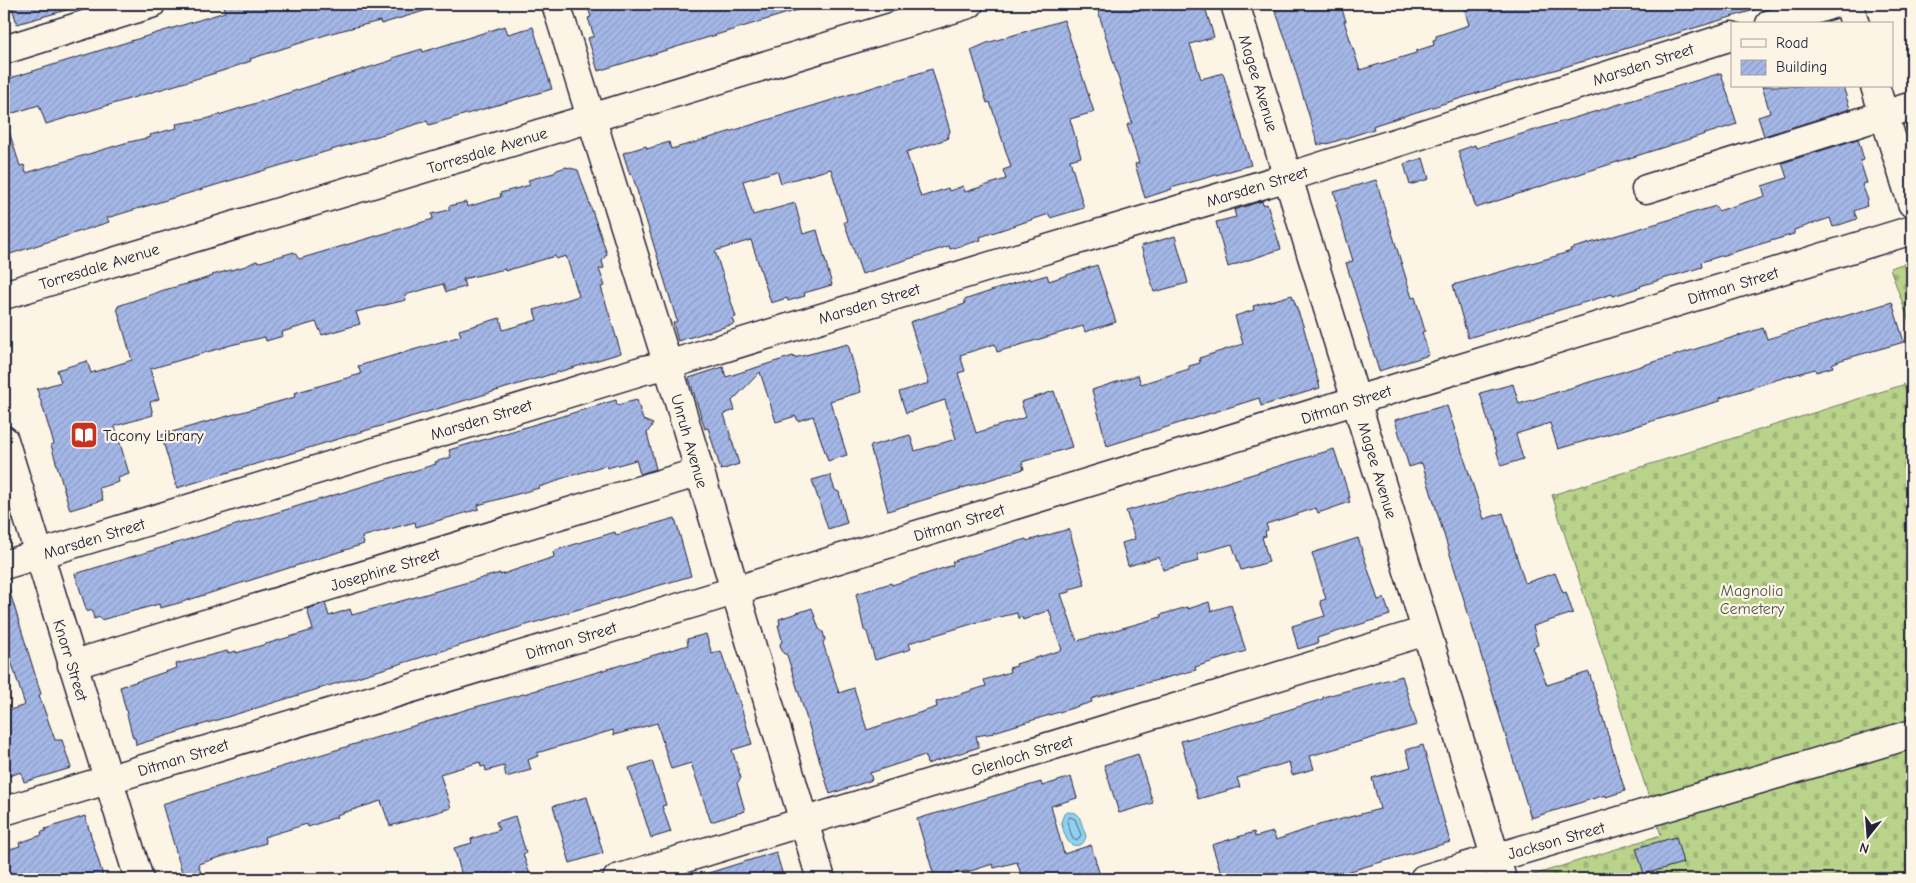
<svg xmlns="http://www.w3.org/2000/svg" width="1916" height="883" viewBox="0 0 1916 883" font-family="'Comic Neue',sans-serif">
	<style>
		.cemetery { fill: url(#cemetery-stones); stroke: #6e7a63 }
		.water { fill: #8fd1f0; stroke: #638ba8 }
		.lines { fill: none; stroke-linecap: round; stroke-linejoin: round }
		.shore { stroke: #4e6883; stroke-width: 1 }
		.building { fill: url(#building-hatch); stroke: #22223b }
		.minor-casing { stroke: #22223b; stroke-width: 31 }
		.minor { stroke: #fcf5e5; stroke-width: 28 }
		.labels { text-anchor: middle; stroke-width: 4.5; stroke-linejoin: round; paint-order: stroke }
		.street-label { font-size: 16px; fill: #22223b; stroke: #fcf5e5 }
		.poi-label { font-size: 16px; fill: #22223b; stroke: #fcf5e5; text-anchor: start }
		.park-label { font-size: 16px; fill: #505753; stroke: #fcf5e5 }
	</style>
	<defs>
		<pattern id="cemetery-stones" width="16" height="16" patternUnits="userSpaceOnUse" patternTransform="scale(1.25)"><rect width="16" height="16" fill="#bad38b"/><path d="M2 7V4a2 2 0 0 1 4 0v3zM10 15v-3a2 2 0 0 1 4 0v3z" fill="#a0b579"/></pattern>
		<pattern id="building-hatch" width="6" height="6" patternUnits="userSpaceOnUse" patternTransform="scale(1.25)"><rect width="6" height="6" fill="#a4b7e6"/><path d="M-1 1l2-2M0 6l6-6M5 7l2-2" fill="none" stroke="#8d9dc6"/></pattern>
	</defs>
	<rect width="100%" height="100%" fill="#fcf5e5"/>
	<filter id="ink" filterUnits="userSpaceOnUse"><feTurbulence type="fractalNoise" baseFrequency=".02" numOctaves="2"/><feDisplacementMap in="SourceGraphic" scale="10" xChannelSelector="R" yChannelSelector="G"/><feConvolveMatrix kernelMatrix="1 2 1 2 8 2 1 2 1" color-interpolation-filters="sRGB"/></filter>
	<g filter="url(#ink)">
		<g class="cemetery">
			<path d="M1912 261V330L1890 268Z"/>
			<path d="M1912 382V879H1531L1530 876 1661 835 1552 495Z"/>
		</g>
		<path class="water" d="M1068 812 1076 813 1079 816 1086 836C1085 840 1084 844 1079 845 1066 849 1064 830 1061 822L1064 814Z"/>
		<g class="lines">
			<path class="shore" d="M1070 817 1075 819 1081 835 1077 841 1073 839 1067 822Z"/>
		</g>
		<g class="building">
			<path d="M11 4H69L70 9 17 24Z"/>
			<path d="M224 4H433L434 8 381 24 380 21 335 32 250 59 251 61 222 71 46 124 39 105 4 116V80L225 12Z"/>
			<path d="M587 4H800L801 9 598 71 588 38 594 36 588 18 591 17Z"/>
			<path d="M1120 4H1204L1214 37 1190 44 1201 79 1223 73 1251 165 1171 188 1172 189 1145 198 1135 164 1139 163 1127 125 1132 123 1098 11Z"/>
			<path d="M1273 4H1340L1346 21H1344L1360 70 1416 53V51L1434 45 1433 40 1436 39V36L1469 25 1463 4H1760L1761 8 1481 92 1378 124 1373 126 1374 129 1327 144 1326 143 1318 145 1286 40Z"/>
			<path d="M1064 20 1094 112 1070 119 1081 157 1070 160 1084 208 1050 218 1049 214 980 237 981 240 950 249 949 246 862 274 844 222 847 221 831 169 781 183 777 171 743 181 753 215 795 203 803 234 817 230 832 285 804 293 805 296 788 301 787 298 771 303 751 240 715 251 736 317 732 318 734 324 678 341 673 323 677 321 632 174 630 175 623 153 646 146 647 149 669 142 671 149 693 143 932 69 950 131 947 139 906 152 921 197 948 188 949 191 963 186 965 192 1006 179 1003 170 1011 167 990 102 987 103 971 50 987 43Z"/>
			<path d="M505 26 508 34 533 27 552 89 429 125 427 121 107 218 109 222 4 256V129L8 128 20 166 24 165 26 173 125 143 151 137 150 135 177 128 176 124 206 119 345 75 393 60 392 58 422 49 423 52Z"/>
			<path d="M1721 73 1737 124 1554 182 1476 208 1458 151 1475 145 1476 148Z"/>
			<path d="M1762 86H1843L1850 109 1764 136 1758 117 1770 113Z"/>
			<path d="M1858 139 1864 160 1860 161 1867 183 1862 184 1868 200 1866 201 1867 206 1854 211 1857 219 1833 227 1830 218 1794 230V234L1701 262 1702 267 1640 286 1641 287 1613 296 1612 294 1468 338 1453 285 1553 257 1571 251 1570 249 1716 206 1718 211 1765 196 1762 186 1787 178 1782 163Z"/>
			<path d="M1423 158 1429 179 1410 185 1404 164Z"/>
			<path d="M566 167 578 170 607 254 602 261 604 268 599 269 605 286 601 287 621 353 177 488 161 435 295 397 294 393 361 374 358 366 461 336 459 330 500 318 503 330 537 320 534 310 579 296 566 256 556 259 555 256 505 271V269L463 279 465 287 446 292 443 284 405 295 406 300 356 312 360 324 322 335 316 322 282 332 283 336 266 341 265 337 231 345 150 369 159 399 150 402 153 415 115 426 129 474 118 478 119 482 99 488 103 500 70 510 51 445 54 444 37 389 61 382 57 370 87 361 91 373 132 360 117 308H118V306L164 290 194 282 213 276 212 275 246 266 256 261 260 262 294 252 299 259 433 219 432 214 449 210V206L466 202 467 207 501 197 500 193 530 185 528 180 554 173 557 170Z"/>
			<path d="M1376 180 1412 298 1415 297 1425 331 1422 332 1429 355 1379 371 1346 263 1353 261 1336 204H1338L1334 192Z"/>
			<path d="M1262 201 1263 205 1267 204 1281 249 1228 267 1216 222 1236 217 1234 210Z"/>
			<path d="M1175 236 1188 283 1154 292 1141 246Z"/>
			<path d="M1097 265 1116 322 1085 332 1083 326 997 352 995 344 960 355 965 371 958 373 976 433 1026 417 1021 402 1054 391 1072 447 1022 462 1024 469 888 511 870 446 910 435 915 451 956 439 945 400 906 413 899 392 929 383 910 322 965 304 964 300 1030 278V280L1047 275 1049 281Z"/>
			<path d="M1292 295 1303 325 1320 388 1261 406 1259 398 1107 446 1092 390 1138 375 1141 384 1189 369V366L1200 363 1199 358 1243 344 1235 316 1254 310 1253 306Z"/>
			<path d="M1892 302 1904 342 1841 360 1832 364 1833 367 1816 372 1815 369 1779 379 1720 398V401L1558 449 1550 423 1516 434 1523 459 1501 466 1480 393 1513 384 1519 404 1763 328 1767 339Z"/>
			<path d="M848 344 861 392 830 401 847 455 828 461 813 416 798 421 796 416 776 422 760 372 732 401 735 410 724 414 739 464 721 470 708 428 705 429 689 378 723 367 726 377 793 356 794 358Z"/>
			<path d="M616 400 617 405 637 400 643 420 653 424 647 433 656 469 640 474 636 460 607 468 606 465 557 480 558 481 539 487V488L478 505 479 509 416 527 415 522 372 534 362 537 364 544 179 603 160 608 159 604 101 620 100 617 94 619 92 610 87 612 75 574 436 464 435 462 451 457 449 450Z"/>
			<path d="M1443 406H1447L1484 519 1503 513 1525 583 1555 573 1563 593 1566 592 1573 613 1533 626 1538 645 1533 647 1547 685 1589 672 1625 791 1606 797 1605 795 1531 818 1422 463 1409 467 1395 420Z"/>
			<path d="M1334 449 1350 498H1348L1350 502 1318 513 1316 508 1266 524 1268 530 1265 531 1266 536 1262 537 1269 562 1241 570 1232 544 1197 554 1199 561 1163 570 1159 557 1128 566 1122 543 1135 539 1126 511 1198 491Z"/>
			<path d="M830 475 835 490 839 492 847 523 828 529 812 480Z"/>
			<path d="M675 518 691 576 569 612 136 745 135 738H133L120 687 177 668 176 664 227 651 228 653 236 651V653L313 630 307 609 325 603 329 616 350 609 352 615 500 573V575L554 557 553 552 556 550 615 532 616 535Z"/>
			<path d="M1069 529 1085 585 1070 589V592L1061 594 1077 641 1161 617 1160 615 1187 607 1188 609 1209 602 1211 611 1231 605 1246 651 1195 667 1196 670 1127 688 1091 699 1092 702 994 732V733L976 736 979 747 927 764 925 755 870 773 872 780 830 794 787 655 783 653 780 645 782 640 778 625H780L779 619 812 608 819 629 823 632 825 639 823 643 839 693 854 688 867 730 937 707 936 702 986 686 984 680 1010 672 1009 668 1017 666 1016 664 1062 650 1049 610 1023 620 1022 617 1018 618 1017 613 975 623 912 642 909 644 911 649 875 660 867 632 864 630 856 594 891 583 892 585 953 565 952 562 962 558 1026 539 1027 541Z"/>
			<path d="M1358 538 1378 600 1384 598 1390 615 1317 638 1318 643 1298 649 1292 626 1325 616 1320 601 1326 599 1312 553Z"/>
			<path d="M8 586 41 694 39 695 55 740H62L71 768 24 782 21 772 4 778V712L25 705 4 639V587Z"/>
			<path d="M706 634 712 654 721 651 735 694 737 693 752 744 732 750 741 778 737 783 745 811 711 822 691 763 671 769 657 723 614 735 613 730 537 753 538 756 528 760 531 770 506 777 504 766 486 771 485 766 481 767 480 762 440 774 451 808 390 826 381 801 336 815 337 817 308 827 307 824 264 837 266 843 198 864 203 879H184L162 804 468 709 527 693 688 645 687 639Z"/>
			<path d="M1402 676 1417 725 1310 756 1314 769 1292 775 1289 762 1237 778 1240 787 1198 799 1181 741 1249 722 1323 699V697Z"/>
			<path d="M1423 745 1450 842 1323 879H1223L1212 845 1254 832 1255 837 1273 832 1276 840 1319 825 1380 809 1372 778 1411 767 1406 750Z"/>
			<path d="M1138 754 1153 803 1119 813 1104 765Z"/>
			<path d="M652 761 666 805 662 806 671 832 651 838 629 768Z"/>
			<path d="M1071 777 1077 798 1051 806 1064 854 1091 845 1101 879H1036L1034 874 1022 878 1017 862 994 868 993 864 967 872 966 871 935 879 917 819 1041 782 1042 786Z"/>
			<path d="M587 797 603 853 570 863 553 806Z"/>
			<path d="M85 816 104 879H4V851L20 846 19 843 42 835 41 832 46 831 45 829Z"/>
			<path d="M515 816 526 853 523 854 530 875 514 879H463L454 848 472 843 471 839 499 830 496 822Z"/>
			<path d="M1676 837 1683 863 1644 874 1636 848Z"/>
			<path d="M776 852 784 879H703L702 875Z"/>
		</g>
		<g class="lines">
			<g class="minor-casing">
				<g id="minor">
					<path d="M556 4 668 365 821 879"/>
					<path d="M1235 4 1502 879"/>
					<path d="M1849 4 1855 24"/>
					<path d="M1770 24 1833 4"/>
					<path d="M4 50 151 4"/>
					<path d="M1875 86 1912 203"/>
					<path d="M1646 189 1912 106"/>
					<path d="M4 295 969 4"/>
					<path d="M4 440 139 879"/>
					<path d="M4 565 644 370 668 365 1007 261 1288 177 1732 36"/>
					<path d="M72 665 699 472"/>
					<path d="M4 811 734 591 1912 230"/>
					<path d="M617 879 1426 631"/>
					<path d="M1424 879 1912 734"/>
				</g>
			</g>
			<use href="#minor" class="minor"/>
		</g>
	</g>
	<defs>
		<g id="library-square" transform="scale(1.4375)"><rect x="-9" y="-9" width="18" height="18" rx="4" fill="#c8321e" stroke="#fcf5e5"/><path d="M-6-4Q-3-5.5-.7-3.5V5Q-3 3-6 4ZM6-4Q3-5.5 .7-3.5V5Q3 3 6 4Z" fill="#fff"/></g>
	</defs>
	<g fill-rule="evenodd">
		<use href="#library-square" x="84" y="435"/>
	</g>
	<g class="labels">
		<g class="street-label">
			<text transform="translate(1643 64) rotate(-18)" y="6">Marsden Street</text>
			<text transform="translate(1259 83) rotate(73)" y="6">Magee Avenue</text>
			<text transform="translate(487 150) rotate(-17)" y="6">Torresdale Avenue</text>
			<text transform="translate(1257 186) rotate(-17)" y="6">Marsden Street</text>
			<text transform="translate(99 266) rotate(-17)" y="6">Torresdale Avenue</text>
			<text transform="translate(1733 285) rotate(-17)" y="6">Ditman Street</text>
			<text transform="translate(869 303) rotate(-17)" y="6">Marsden Street</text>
			<text transform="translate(1346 404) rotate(-18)" y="6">Ditman Street</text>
			<text transform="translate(481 419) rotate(-17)" y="6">Marsden Street</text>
			<text transform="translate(690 441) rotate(74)" y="6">Unruh Avenue</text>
			<text transform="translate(1378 470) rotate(73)" y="6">Magee Avenue</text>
			<text transform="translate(959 522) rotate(-17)" y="6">Ditman Street</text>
			<text transform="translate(94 538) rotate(-17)" y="6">Marsden Street</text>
			<text transform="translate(385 569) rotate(-17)" y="6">Josephine Street</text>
			<text transform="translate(571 640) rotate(-17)" y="6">Ditman Street</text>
			<text transform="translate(71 660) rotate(73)" y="6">Knorr Street</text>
			<text transform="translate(1022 755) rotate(-17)" y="6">Glenloch Street</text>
			<text transform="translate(183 757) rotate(-17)" y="6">Ditman Street</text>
			<text transform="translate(1556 840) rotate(-16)" y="6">Jackson Street</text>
		</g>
		<g class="poi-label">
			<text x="103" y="441">Tacony Library</text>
		</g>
		<g class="park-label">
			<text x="1752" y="596">Magnolia<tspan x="1752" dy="18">Cemetery</tspan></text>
		</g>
	</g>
	<rect width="1916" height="883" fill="none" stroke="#fcf5e5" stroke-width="20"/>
	<rect x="10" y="10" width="1896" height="863" fill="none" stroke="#22223b" stroke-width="2" filter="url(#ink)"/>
	<rect x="1731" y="22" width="162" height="65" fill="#fcf5e5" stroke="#a5a1a1"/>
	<rect x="1741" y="39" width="25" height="8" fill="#fcf5e5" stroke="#a5a1a1"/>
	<text x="1776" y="48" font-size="15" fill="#22223b">Road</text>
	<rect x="1741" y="60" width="25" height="15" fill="url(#building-hatch)" stroke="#a5a1a1"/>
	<text x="1776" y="72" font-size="15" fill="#22223b">Building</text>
	<g transform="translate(1868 836) rotate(197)" stroke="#fcf5e5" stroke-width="4" paint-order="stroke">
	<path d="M0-4L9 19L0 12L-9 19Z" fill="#22223b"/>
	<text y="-8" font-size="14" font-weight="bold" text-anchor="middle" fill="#22223b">N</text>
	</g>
</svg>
